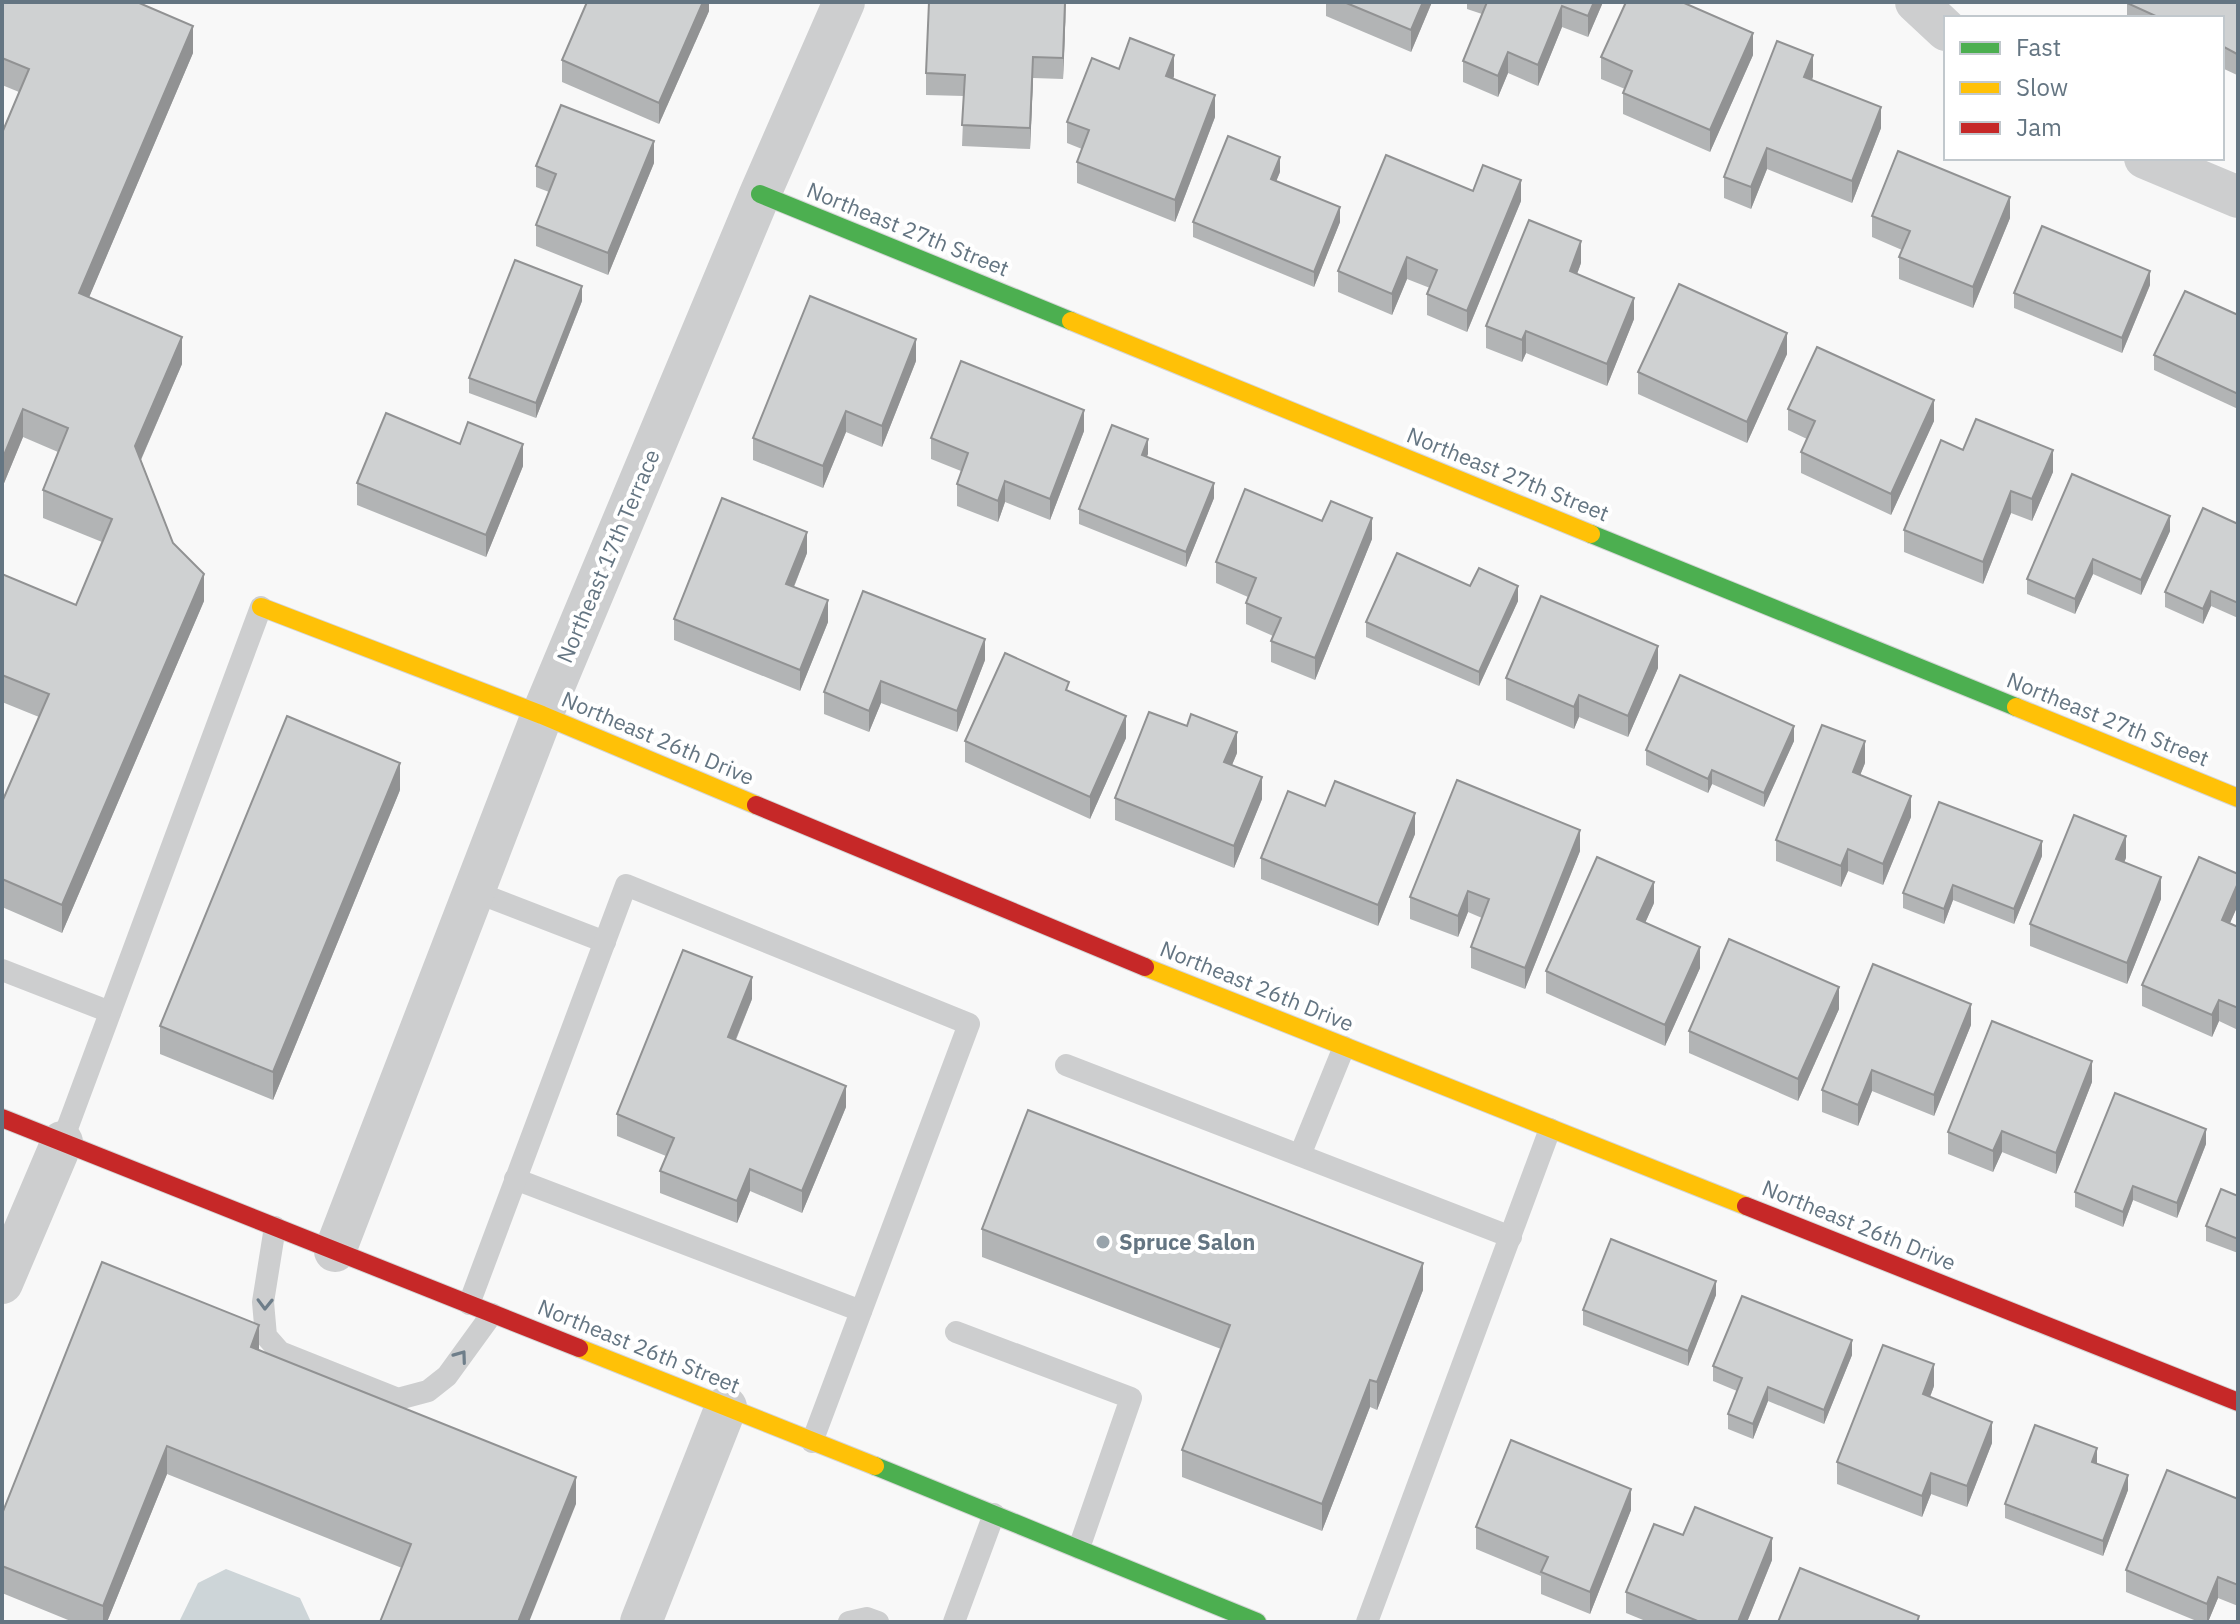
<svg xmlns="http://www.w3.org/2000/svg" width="2240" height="1624" viewBox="0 0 2240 1624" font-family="'IBM Plex Sans',sans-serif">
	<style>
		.water { fill: #cdd5d8 }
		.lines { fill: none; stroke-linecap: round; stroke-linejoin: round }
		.fast-casing { stroke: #d4d5d6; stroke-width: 20 }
		.slow-casing { stroke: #d4d5d6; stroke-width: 20 }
		.jam-casing { stroke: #d4d5d6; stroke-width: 20 }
		.lane { stroke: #cdcecf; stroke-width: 22 }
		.street { stroke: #cdcecf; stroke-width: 42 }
		.fast { stroke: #4caf50; stroke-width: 18 }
		.slow { stroke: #ffc107; stroke-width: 18 }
		.jam { stroke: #c62828; stroke-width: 18 }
		.wall { fill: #b2b4b5 }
		.shaded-wall { fill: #919293 }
		.building { fill: #cfd1d2; stroke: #919293; stroke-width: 2 }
		.oneway { stroke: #6e7e8a }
		.poi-dot { fill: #98a3ab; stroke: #fff; stroke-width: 3 }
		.labels { text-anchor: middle; stroke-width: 8; stroke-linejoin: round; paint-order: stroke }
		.street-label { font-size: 22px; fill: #647582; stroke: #fff }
		.poi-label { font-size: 22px; font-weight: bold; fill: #647582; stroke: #fff; text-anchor: start }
	</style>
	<rect width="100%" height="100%" fill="#f8f8f8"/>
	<path class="water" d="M226 1569 300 1598 311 1622H179L198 1583Z"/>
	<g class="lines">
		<g class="fast-casing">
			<g id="fast">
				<path d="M760 194 1071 321"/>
				<path d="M1591 534 2016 707"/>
				<path d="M875 1466 1257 1622"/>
			</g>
		</g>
		<g class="slow-casing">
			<g id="slow">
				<path d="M1071 321 1591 534"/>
				<path d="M261 607 542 715 756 805"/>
				<path d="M2016 707 2238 798"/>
				<path d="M1145 967 1746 1206"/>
				<path d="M579 1348 875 1466"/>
			</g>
		</g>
		<g class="jam-casing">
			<g id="jam">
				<path d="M756 805 1145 967"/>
				<path d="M2 1118 579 1348"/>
				<path d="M1746 1206 2238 1402"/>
			</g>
		</g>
		<g class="lane">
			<path d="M473 891 605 942"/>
			<path d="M2 970 110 1012"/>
			<path d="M1066 1065 1511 1237"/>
			<path d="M62 1142 261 607"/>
			<path d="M1300 1155 1344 1047"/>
			<path d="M515 1179 861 1311"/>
			<path d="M275 1227 263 1302 266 1336 280 1352 398 1399 428 1391 447 1376 492 1314"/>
			<path d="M469 1304 626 885 969 1024 812 1442"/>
			<path d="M956 1332 1131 1398 1079 1548"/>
			<path d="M849 1622 867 1618 878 1622"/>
			<path d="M954 1622 994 1514"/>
			<path d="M1367 1622 1550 1129"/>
		</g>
		<g class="street">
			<path d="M1916 2 1946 30"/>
			<path d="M2145 158 2238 197"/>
			<path d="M335 1251 542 715 760 194 844 2"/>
			<path d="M2 1283 62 1142"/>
			<path d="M641 1622 726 1407"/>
		</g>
		<use href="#fast" class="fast"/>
		<use href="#slow" class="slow"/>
		<use href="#jam" class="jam"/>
	</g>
	<g class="wall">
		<path d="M2 2 193 53 89 297 182 364 141 460 173 543 204 601 62 933 2 907V802L39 717 2 702V574L76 605 102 542 43 518V490L58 452 23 437 2 488V133L19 92 2 85Z"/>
		<path d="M709 2V11L659 124 562 82V60Z"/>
		<path d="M1066 2 1063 79 1033 78 1030 149 962 146 964 96 926 95V73Z"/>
		<path d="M1326 2H1432L1411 52 1326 16Z"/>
		<path d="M1467 2H1603L1588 37 1562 27 1538 86 1508 73 1498 97 1463 82V61L1482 14 1467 9Z"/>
		<path d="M2238 2 2237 75 2222 68V18H2127V3Z"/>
		<path d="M1753 55 1710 152 1623 114V93L1625 89 1601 79V57Z"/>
		<path d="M1119 69 1174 76 1173 79 1215 117 1175 222 1077 183V162L1082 149 1067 143V122Z"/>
		<path d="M1813 77 1812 80 1881 128 1852 203 1767 169 1751 209 1724 198V177Z"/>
		<path d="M654 163 608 275 536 246V225L549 192 536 187V166Z"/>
		<path d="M1280 172 1276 181 1340 222 1314 287 1193 237V222Z"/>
		<path d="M1521 201 1467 332 1427 315V294L1430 288 1407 279 1392 315 1338 292V271Z"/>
		<path d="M1872 216 2010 218 1973 308 1899 279V257L1902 250 1872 237Z"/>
		<path d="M1581 263 1577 274 1634 319 1607 386 1526 353 1522 362 1486 348V326Z"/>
		<path d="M2150 285 2122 353 2014 308V293Z"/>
		<path d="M582 301 536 418 469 393V378Z"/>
		<path d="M2238 315V409L2154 370V355Z"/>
		<path d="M1787 354 1747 443 1638 394V372Z"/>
		<path d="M916 361 882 447 846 432 823 488 753 460V438Z"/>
		<path d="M1788 409 1934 421 1891 515 1801 473V452L1807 439 1788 430Z"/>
		<path d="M1084 431 1050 520 1005 502 998 522 957 506V484L961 471 931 459V438Z"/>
		<path d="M460 444 523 466 486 557 357 505V483Z"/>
		<path d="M1963 450 2053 472 2032 521 2011 513 1983 584 1904 552V530Z"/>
		<path d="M1148 454 1146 457 1214 498 1186 567 1079 524V509Z"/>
		<path d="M1322 521 1372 539 1315 680 1271 662V641L1273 636 1246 624V603L1248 597 1216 583V562Z"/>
		<path d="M2238 524V618L2211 606 2203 624 2165 607V592Z"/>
		<path d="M2170 531 2141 595 2093 574 2075 614 2027 594V579Z"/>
		<path d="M807 553 794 587 828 622 800 691 674 640V619Z"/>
		<path d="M1470 586 1518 601 1479 686 1366 637V622Z"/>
		<path d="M985 660 957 732 881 703 869 732 824 714V692Z"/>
		<path d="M1658 668 1628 737 1579 717 1574 729 1506 700V678Z"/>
		<path d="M1069 691 1126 738 1090 819 965 762V741Z"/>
		<path d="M1794 741 1764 807 1712 784 1708 793 1646 765V750Z"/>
		<path d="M1237 753 1232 765 1262 799 1234 868 1115 820V798Z"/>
		<path d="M1865 763 1860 775 1911 817 1883 885 1848 871 1841 887 1776 861V840Z"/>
		<path d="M400 790 273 1100 160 1054V1026Z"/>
		<path d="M1325 806 1415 834 1378 926 1261 879V858Z"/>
		<path d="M1580 851 1525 989 1471 968V947L1482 918 1468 912 1458 937 1410 919V897Z"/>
		<path d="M2042 856 2014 924 1953 900 1944 924 1903 908V893Z"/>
		<path d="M2126 858 2124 862 2161 899 2127 984 2030 946V924Z"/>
		<path d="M2238 874V905L2230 923 2238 927V1030L2219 1021 2212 1037 2142 1006V985Z"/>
		<path d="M1654 903 1645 923 1700 968 1665 1046 1546 993V971Z"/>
		<path d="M752 999 736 1040 846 1107 802 1213 750 1191 737 1223 660 1193V1171L666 1156 617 1136V1114Z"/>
		<path d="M1839 1009 1798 1101 1689 1053V1031Z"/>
		<path d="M1971 1025 1934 1116 1872 1091 1858 1126 1822 1112V1090Z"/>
		<path d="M2092 1082 2056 1174 2002 1152 1993 1172 1948 1154V1132Z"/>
		<path d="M2206 1144 2177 1218 2133 1200 2123 1227 2075 1207V1192Z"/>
		<path d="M2238 1196V1253L2206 1241V1226Z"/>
		<path d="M982 1229 1423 1290 1377 1410 1370 1407 1322 1531 1182 1477V1450L1221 1349 982 1257Z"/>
		<path d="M1716 1295 1688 1366 1583 1325V1310Z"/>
		<path d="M259 1350 576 1504 402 1568 167 1474 107 1622H73L2 1593V1514Z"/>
		<path d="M1852 1355 1824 1424 1768 1401 1753 1439 1728 1429V1414L1737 1391 1713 1381V1366Z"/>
		<path d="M1934 1386 1930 1397 1992 1443 1967 1507 1931 1494 1922 1517 1837 1484V1462Z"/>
		<path d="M2097 1464 2128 1490 2103 1556 2005 1518V1504Z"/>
		<path d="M2238 1499V1606L2218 1598 2208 1622H2199L2126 1592V1570Z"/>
		<path d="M1631 1510 1590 1614 1541 1594V1576L1476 1549V1527Z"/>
		<path d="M1683 1535 1772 1560 1747 1622H1648L1626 1613V1592Z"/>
	</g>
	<g class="shaded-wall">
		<path d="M703 2H709V11L659 124V103Z"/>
		<path d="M1066 2 1063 79V58Z"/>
		<path d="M1423 2H1432L1411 52V30Z"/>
		<path d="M1594 2H1603L1588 37V16Z"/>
		<path d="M1562 6V27L1538 86V65Z"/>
		<path d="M193 26V53L79 321V293Z"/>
		<path d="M1753 33V55L1710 152V130Z"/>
		<path d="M1508 52V73L1498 97V76Z"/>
		<path d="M1174 55V76L1166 98V76Z"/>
		<path d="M1813 55V77L1804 98V77Z"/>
		<path d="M1033 57V78L1030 149V128Z"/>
		<path d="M1215 95V117L1175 222V200Z"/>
		<path d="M1881 107V128L1852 203V181Z"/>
		<path d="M654 141V163L608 275V253Z"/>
		<path d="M1767 148V169L1751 209V187Z"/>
		<path d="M1280 157V172L1271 194V179Z"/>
		<path d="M1521 180V201L1467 332V311Z"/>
		<path d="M2010 197V218L1973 308V287Z"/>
		<path d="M1340 207V222L1314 287V272Z"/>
		<path d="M1581 241V263L1570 293V271Z"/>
		<path d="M1407 257V279L1392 315V294Z"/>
		<path d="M2150 271V285L2122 353V338Z"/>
		<path d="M582 286V301L536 418V403Z"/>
		<path d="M1634 298V319L1607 386V364Z"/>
		<path d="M1526 331V353L1522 362V340Z"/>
		<path d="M1787 333V354L1747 443V422Z"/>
		<path d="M182 337V364L135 473V446Z"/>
		<path d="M916 339V361L882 447V426Z"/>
		<path d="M1934 400V421L1891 515V494Z"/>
		<path d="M23 409V437L2 488V460Z"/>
		<path d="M1084 410V431L1050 520V499Z"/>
		<path d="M846 411V432L823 488V466Z"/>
		<path d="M1148 439V454L1142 470V455Z"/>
		<path d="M523 444V466L486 557V535Z"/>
		<path d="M2053 450V472L2032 521V499Z"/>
		<path d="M1005 481V502L998 522V501Z"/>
		<path d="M1214 483V498L1186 567V552Z"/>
		<path d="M2011 491V513L1983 584V562Z"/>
		<path d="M2170 516V531L2141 595V580Z"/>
		<path d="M1372 518V539L1315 680V658Z"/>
		<path d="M807 532V553L786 606V584Z"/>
		<path d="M2093 559V574L2075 614V599Z"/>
		<path d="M204 574V601L62 933V905Z"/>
		<path d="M1518 586V601L1479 686V672Z"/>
		<path d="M2211 591V606L2203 624V609Z"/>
		<path d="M828 600V622L800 691V670Z"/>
		<path d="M985 639V660L957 732V711Z"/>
		<path d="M1658 646V668L1628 737V716Z"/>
		<path d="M881 681V703L869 732V711Z"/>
		<path d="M1579 695V717L1574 729V707Z"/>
		<path d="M1126 716V738L1090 819V797Z"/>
		<path d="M1794 726V741L1764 807V793Z"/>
		<path d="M1237 732V753L1224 784V762Z"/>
		<path d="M1865 741V763L1853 793V772Z"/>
		<path d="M400 763V790L273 1100V1072Z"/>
		<path d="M1712 770V784L1708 793V779Z"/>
		<path d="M1262 777V799L1234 868V846Z"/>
		<path d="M1911 796V817L1883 885V864Z"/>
		<path d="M1415 813V834L1378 926V905Z"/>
		<path d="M1580 830V851L1525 989V968Z"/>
		<path d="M2126 836V858L2116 881V859Z"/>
		<path d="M2042 841V856L2014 924V909Z"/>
		<path d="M1848 849V871L1841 887V866Z"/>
		<path d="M2161 877V899L2127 984V963Z"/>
		<path d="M1654 882V903L1637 941V919Z"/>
		<path d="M2238 883V905L2222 941V920Z"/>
		<path d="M1953 885V900L1944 924V909Z"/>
		<path d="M1468 891V912L1458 937V916Z"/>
		<path d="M1700 947V968L1665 1046V1025Z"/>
		<path d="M752 977V999L728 1058V1037Z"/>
		<path d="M1839 987V1009L1798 1101V1079Z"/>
		<path d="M2219 1000V1021L2212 1037V1015Z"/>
		<path d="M1971 1004V1025L1934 1116V1095Z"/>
		<path d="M2092 1061V1082L2056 1174V1153Z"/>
		<path d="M1872 1070V1091L1858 1126V1105Z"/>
		<path d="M846 1086V1107L802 1213V1191Z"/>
		<path d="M2206 1129V1144L2177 1218V1203Z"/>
		<path d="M2002 1131V1152L1993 1172V1151Z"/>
		<path d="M750 1169V1191L737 1223V1201Z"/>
		<path d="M2133 1186V1200L2123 1227V1212Z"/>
		<path d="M1423 1263V1290L1377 1410V1382Z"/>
		<path d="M1716 1281V1295L1688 1366V1351Z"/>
		<path d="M259 1325V1352L251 1347Z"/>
		<path d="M1852 1340V1355L1824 1424V1410Z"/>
		<path d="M1934 1364V1386L1923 1415V1394Z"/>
		<path d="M1370 1380V1407L1322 1531V1504Z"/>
		<path d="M1768 1387V1401L1753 1439V1424Z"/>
		<path d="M1992 1422V1443L1967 1507V1486Z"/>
		<path d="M167 1446V1474L107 1622H103V1606Z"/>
		<path d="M2097 1448V1463L2092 1477V1462Z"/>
		<path d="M1931 1473V1494L1922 1517V1496Z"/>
		<path d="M2128 1475V1490L2103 1556V1541Z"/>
		<path d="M576 1477V1504L529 1622H518Z"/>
		<path d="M1631 1489V1510L1590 1614V1592Z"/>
		<path d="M1772 1538V1560L1747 1622H1738Z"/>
		<path d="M2218 1577V1598L2208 1622H2207V1604Z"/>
	</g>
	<g class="building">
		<path d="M2 2H137L193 26 79 293 182 337 135 446 173 543 204 574 62 905 2 879V802L49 694 2 675V574L76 605 112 519 43 490 68 428 23 409 2 460V133L29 69 2 58Z"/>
		<path d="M587 2H703L659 103 562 60Z"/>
		<path d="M929 2H1065L1063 58 1033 57 1030 128 962 125 965 75 926 73Z"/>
		<path d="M1344 2H1423L1411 30Z"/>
		<path d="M1487 2H1594L1588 16 1562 6 1538 65 1508 52 1498 76 1463 61Z"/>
		<path d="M1626 2H1682L1753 33 1710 130 1623 93 1632 71 1601 57Z"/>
		<path d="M2128 2H2238L2237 54 2222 46V18H2160L2127 3Z"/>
		<path d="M1130 38 1174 55 1166 76 1215 95 1175 200 1077 162 1089 130 1067 122 1092 58 1119 69Z"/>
		<path d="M1777 41 1813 55 1804 77 1881 107 1852 181 1767 148 1751 187 1724 177Z"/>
		<path d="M561 105 654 141 608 253 536 225 556 174 536 166Z"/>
		<path d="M1228 136 1280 157 1271 179 1340 207 1314 272 1193 222Z"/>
		<path d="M1898 151 2010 197 1973 287 1899 257 1910 231 1872 216Z"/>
		<path d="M1386 155 1473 191 1483 165 1521 180 1467 311 1427 294 1437 270 1407 257 1392 294 1338 271Z"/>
		<path d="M1529 220 1581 241 1570 271 1634 298 1607 364 1526 331 1522 340 1486 326Z"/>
		<path d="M2042 226 2150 271 2122 338 2014 293Z"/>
		<path d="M515 260 582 286 536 403 469 378Z"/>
		<path d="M1679 284 1787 333 1747 422 1638 372Z"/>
		<path d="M2185 291 2238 315V394L2154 355Z"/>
		<path d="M810 296 916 339 882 426 846 411 823 466 753 438Z"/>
		<path d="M1817 347 1934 400 1891 494 1801 452 1815 421 1788 409Z"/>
		<path d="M961 361 1084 410 1050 499 1005 481 998 501 957 484 968 453 931 438Z"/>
		<path d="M386 413 460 444 468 422 523 444 486 535 357 483Z"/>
		<path d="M1976 419 2053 450 2032 499 2011 491 1983 562 1904 530 1941 440 1963 450Z"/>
		<path d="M1112 425 1148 439 1142 455 1214 483 1186 552 1079 509Z"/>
		<path d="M2072 474 2170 516 2141 580 2093 559 2075 599 2027 579Z"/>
		<path d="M1245 489 1322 521 1331 501 1372 518 1315 658 1271 641 1281 618 1246 603 1256 578 1216 562Z"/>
		<path d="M722 498 807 532 786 584 828 600 800 670 674 619Z"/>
		<path d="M2203 508 2238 524V603L2211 591 2203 609 2165 592Z"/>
		<path d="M1397 553 1470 586 1479 568 1518 586 1479 672 1366 622Z"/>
		<path d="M863 591 985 639 957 711 881 681 869 711 824 692Z"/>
		<path d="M1541 596 1658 646 1628 716 1579 695 1574 707 1506 678Z"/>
		<path d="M1005 653 1069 682 1066 690 1126 716 1090 797 965 741Z"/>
		<path d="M1680 675 1794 726 1764 793 1712 770 1708 779 1646 750Z"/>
		<path d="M1149 712 1187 726 1191 714 1237 732 1224 762 1262 777 1234 846 1115 798Z"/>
		<path d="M287 716 400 763 273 1072 160 1026Z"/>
		<path d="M1822 725 1865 741 1853 772 1911 796 1883 864 1848 849 1841 866 1776 840Z"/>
		<path d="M1457 780 1580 830 1525 968 1471 947 1489 899 1468 891 1458 916 1410 897Z"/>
		<path d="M1335 781 1415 813 1378 905 1261 858 1288 791 1325 806Z"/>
		<path d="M1939 802 2042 841 2014 909 1953 885 1944 909 1903 893Z"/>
		<path d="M2074 815 2126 836 2116 859 2161 877 2127 963 2030 924Z"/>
		<path d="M1597 857 1654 882 1637 919 1700 947 1665 1025 1546 971Z"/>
		<path d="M2199 857 2238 874V883L2222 920 2238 927V1008L2219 1000 2212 1015 2142 985Z"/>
		<path d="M1729 939 1839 987 1798 1079 1689 1031Z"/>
		<path d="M683 950 752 977 728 1037 846 1086 802 1191 750 1169 737 1201 660 1171 674 1138 617 1114Z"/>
		<path d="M1873 964 1971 1004 1934 1095 1872 1070 1858 1105 1822 1090Z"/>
		<path d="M1992 1021 2092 1061 2056 1153 2002 1131 1993 1151 1948 1132Z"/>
		<path d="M2115 1093 2206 1129 2177 1203 2133 1186 2123 1212 2075 1192Z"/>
		<path d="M1028 1110 1423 1263 1377 1382 1370 1380 1322 1504 1182 1450 1230 1325 982 1229Z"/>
		<path d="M2221 1189 2238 1196V1239L2206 1226Z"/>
		<path d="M1611 1239 1716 1281 1688 1351 1583 1310Z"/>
		<path d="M102 1262 259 1325 251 1347 576 1477 518 1622H380L411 1544 167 1446 103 1606 2 1566V1514Z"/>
		<path d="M1742 1296 1852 1340 1824 1410 1768 1387 1753 1424 1728 1414 1742 1378 1713 1366Z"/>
		<path d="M1883 1345 1934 1364 1923 1394 1992 1422 1967 1486 1931 1473 1922 1496 1837 1462Z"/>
		<path d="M2035 1425 2097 1448 2092 1462 2128 1475 2103 1541 2005 1504Z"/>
		<path d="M1511 1440 1631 1489 1590 1592 1541 1572 1548 1557 1476 1527Z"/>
		<path d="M2167 1470 2238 1499V1585L2218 1577 2207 1604 2126 1570Z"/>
		<path d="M1695 1507 1772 1538 1738 1622H1700L1626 1592 1654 1524 1683 1535Z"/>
		<path d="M1800 1568 1919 1616 1917 1622H1778Z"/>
	</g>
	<defs><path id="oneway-chevron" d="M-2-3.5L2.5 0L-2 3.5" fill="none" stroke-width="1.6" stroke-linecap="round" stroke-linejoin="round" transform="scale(2)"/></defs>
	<g class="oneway">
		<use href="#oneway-chevron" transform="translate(265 1304) rotate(91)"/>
		<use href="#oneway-chevron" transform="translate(461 1356) rotate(-54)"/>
	</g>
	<circle class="poi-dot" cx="1103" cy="1242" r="8"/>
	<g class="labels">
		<g class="street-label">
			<text transform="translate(908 229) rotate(22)" y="8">Northeast 27th Street</text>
			<text transform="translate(1508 474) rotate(22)" y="8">Northeast 27th Street</text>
			<text transform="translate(608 556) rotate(-67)" y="8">Northeast 17th Terrace</text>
			<text transform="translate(2108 719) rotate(22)" y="8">Northeast 27th Street</text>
			<text transform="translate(658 738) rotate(23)" y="8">Northeast 26th Drive</text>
			<text transform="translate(1257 986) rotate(22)" y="8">Northeast 26th Drive</text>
			<text transform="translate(1859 1225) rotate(22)" y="8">Northeast 26th Drive</text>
			<text transform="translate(639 1346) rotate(22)" y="8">Northeast 26th Street</text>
		</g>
		<g class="poi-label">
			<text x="1119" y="1250">Spruce Salon</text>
		</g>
	</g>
	<rect width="2240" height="1624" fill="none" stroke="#647582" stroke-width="8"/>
	<rect x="1944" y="16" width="280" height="144" fill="#ffffff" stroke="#c1c8cd" stroke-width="2"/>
	<rect x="1960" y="42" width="40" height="12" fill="#4caf50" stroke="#c1c8cd" stroke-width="2"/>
	<text x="2016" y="56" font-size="24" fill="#647582">Fast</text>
	<rect x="1960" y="82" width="40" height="12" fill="#ffc107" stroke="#c1c8cd" stroke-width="2"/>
	<text x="2016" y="96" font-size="24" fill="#647582">Slow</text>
	<rect x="1960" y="122" width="40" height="12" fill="#c62828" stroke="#c1c8cd" stroke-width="2"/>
	<text x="2016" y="136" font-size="24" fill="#647582">Jam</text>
</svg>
